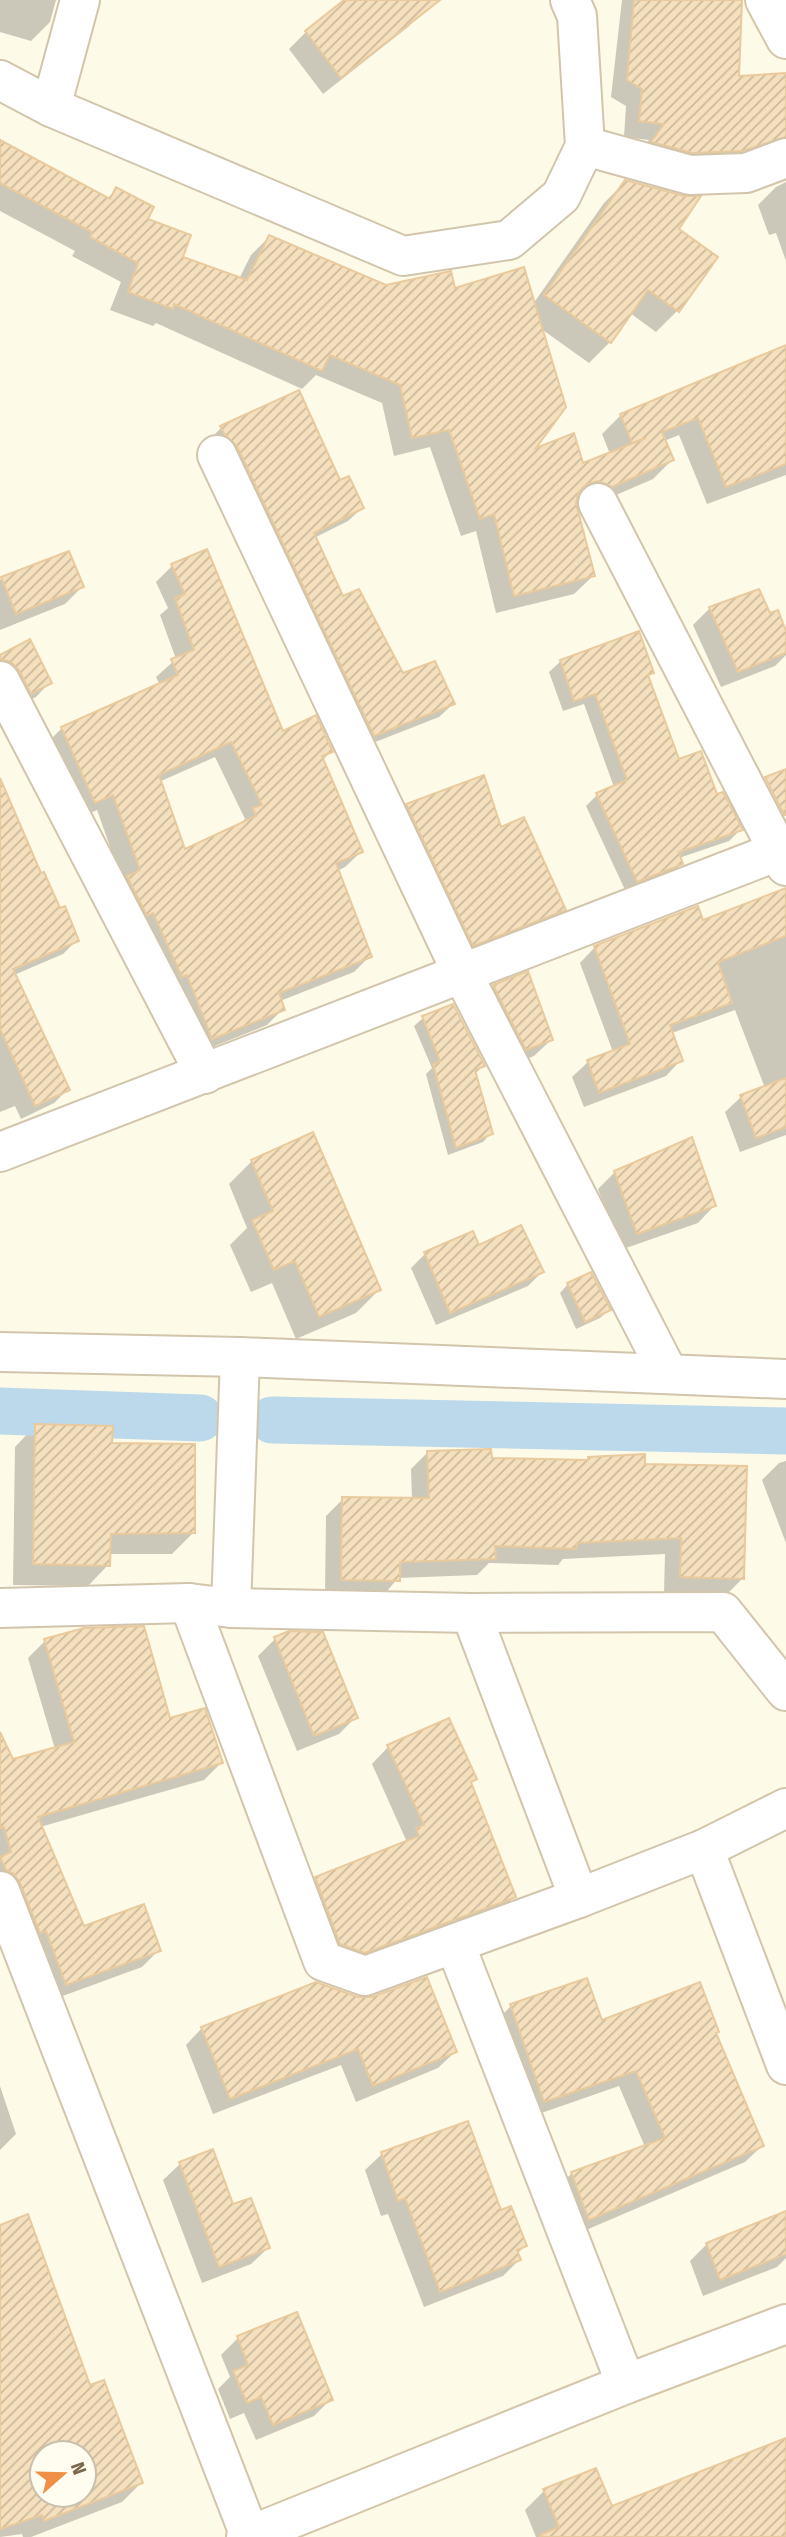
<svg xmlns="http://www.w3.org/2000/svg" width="786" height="2537" viewBox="0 0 786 2537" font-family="'Fira Sans Condensed',sans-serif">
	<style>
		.shadow { fill: #0003; fill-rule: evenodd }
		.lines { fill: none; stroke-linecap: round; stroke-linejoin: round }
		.canal { stroke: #bbd9ea; stroke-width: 47 }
		.building { fill: url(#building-hatch); stroke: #e9ca9d; stroke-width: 2; fill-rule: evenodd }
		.street-casing { stroke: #d2c5ac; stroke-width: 42 }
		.secondary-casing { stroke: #d5c6aa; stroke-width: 42 }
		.street { stroke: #fff; stroke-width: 38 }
		.secondary { stroke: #fff; stroke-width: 38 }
	</style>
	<defs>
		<pattern id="building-hatch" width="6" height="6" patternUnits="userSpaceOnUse" patternTransform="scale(1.75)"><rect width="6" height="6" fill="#f5e0be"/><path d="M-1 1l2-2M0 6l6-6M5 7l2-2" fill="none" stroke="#cbb99c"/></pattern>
	</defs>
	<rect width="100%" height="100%" fill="#fefae8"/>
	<g class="shadow">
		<path d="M0 0H56L50 22 31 41 0 32Z"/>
		<path d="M347 0H417L425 10 408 27 323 94 289 49 306 32Z"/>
		<path d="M622 0H727L737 77 786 105V161L760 153 637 158 649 140 624 137 626 106 611 97Z"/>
		<path d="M0 142 107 199 116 189 180 258 239 279 251 255 269 237 385 287 454 290 533 304 604 203 625 182 676 229 715 258 677 311 656 332 630 313 610 342 589 363 540 328 531 452 582 465 610 454 602 434 621 415 786 347V475L707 504 679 435 664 441 672 460 653 479 593 505 579 499 575 500 593 576 574 594 496 613 476 531 461 536 430 447 394 456 382 403 316 375 302 389 156 323 153 326 110 310 121 282 72 256 75 251 0 211Z"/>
		<path d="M786 182V261L776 233 769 235 758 205 776 187Z"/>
		<path d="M221 428 340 482 362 508 348 521 314 538 342 599 403 676 453 704 439 717 360 748 208 441Z"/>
		<path d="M172 566 282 733 331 751 322 761 361 852 345 867 337 871 370 956 354 972 280 1001 283 1009 267 1025 195 1054 123 883 97 810 79 818 46 744 62 728 160 685 156 677 176 659 160 615 168 608 156 582ZM215 757 245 819 238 826 184 852 159 782Z"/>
		<path d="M2 578 82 587 65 604 0 630V580Z"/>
		<path d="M710 608 769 616 786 636V655L775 666 721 687 693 625Z"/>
		<path d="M30 642 50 682 36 697 17 707 0 679V657Z"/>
		<path d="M561 661 652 672 647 677 678 762 716 797 740 830 729 841 679 858 681 864 670 875 626 892 586 806 597 795 614 787 584 704 563 711 549 672Z"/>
		<path d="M0 788 40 876 77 940 63 954 14 975 68 1089 54 1103 21 1119 15 1106 0 1112Z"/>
		<path d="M407 806 500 829 564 909 549 924 458 960 392 821Z"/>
		<path d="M786 899V1135L740 1152 725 1112 741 1097 765 1088 735 1010 672 1033 681 1060 666 1076 584 1107 572 1077 588 1062 613 1052 580 963 595 947Z"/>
		<path d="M494 986 551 1040 534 1056 509 1066 477 1003Z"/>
		<path d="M453 1006 483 1066 475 1074 491 1133 483 1142 448 1155 426 1074 432 1068 414 1026 423 1018Z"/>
		<path d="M252 1161 379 1290 356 1313 296 1339 272 1283 251 1292 230 1245 247 1228 229 1184Z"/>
		<path d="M615 1172 714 1206 698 1223 620 1250 598 1189Z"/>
		<path d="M478 1247 542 1272 528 1286 436 1325 411 1268 425 1254Z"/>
		<path d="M568 1284 609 1310 600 1318 576 1329 560 1293Z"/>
		<path d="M35 1426 110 1445 193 1533 172 1554H109L108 1565 88 1586 13 1585 15 1447Z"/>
		<path d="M428 1452 490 1459 585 1462 589 1459 644 1466 743 1578 726 1595 664 1593 665 1554 563 1559 558 1565 489 1563 477 1575 398 1578 382 1597 325 1596 326 1516 343 1499 412 1500 411 1469Z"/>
		<path d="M786 1461V1543L762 1480 779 1463Z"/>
		<path d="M84 1629 169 1720 221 1763 204 1780 40 1827 83 1928 159 1950 142 1967 49 2001 0 1894V1734L12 1761 55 1749 28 1658 45 1641Z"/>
		<path d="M275 1639 356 1717 339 1734 297 1751 258 1656Z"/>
		<path d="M388 1747 475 1779 470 1784 514 1897 497 1914 347 1969 299 1895 316 1878 402 1845 406 1840 372 1764Z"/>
		<path d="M586 1980 601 2022 714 2034 762 2146 745 2162 572 2236 555 2190 572 2173 645 2147 619 2086 527 2118 494 2023 511 2006Z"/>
		<path d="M202 2028 455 2052 438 2068 356 2102 341 2065 213 2114 186 2045Z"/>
		<path d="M0 2086 16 2134 0 2150Z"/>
		<path d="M382 2154 500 2213 525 2246 517 2254 519 2260 503 2276 424 2307 388 2214 381 2216 365 2170Z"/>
		<path d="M180 2164 232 2207 268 2248 251 2264 202 2283 163 2180Z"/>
		<path d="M0 2227 141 2483 122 2502 31 2537H23L22 2534 0 2537ZM42 2453H84V2495H42Z"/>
		<path d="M786 2230V2258L777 2267 703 2296 690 2261 707 2244Z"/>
		<path d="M296 2314 331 2399 314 2416 256 2440 244 2413 230 2419 218 2389 230 2377 221 2355 238 2338Z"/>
		<path d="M786 2439V2537H536L525 2510 544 2491 611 2509Z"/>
	</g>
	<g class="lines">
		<g class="canal">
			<path d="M0 1411 200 1418"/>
			<path d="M272 1420 786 1431"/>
		</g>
	</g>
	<g class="building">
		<path d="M344 0H440L341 78 305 31Z"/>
		<path d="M634 0H742L739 76 786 73V137L742 151 693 153 651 142 664 124 639 121 642 89 627 80Z"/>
		<path d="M0 140 110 199 116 187 154 207 148 219 191 235 183 257 247 280 269 235 386 285 451 271 455 288 524 267 566 407 536 448 574 433 583 463 646 438 632 443 620 414 786 345V464L726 487 698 418 662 432 674 460 612 487 598 481 587 484 579 492 576 503 595 576 514 596 494 514 480 519 449 430 412 438 400 385 330 355 322 371 174 304 173 309 128 292 138 263 90 237 92 232 0 183Z"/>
		<path d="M625 180 684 196H701L679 229 718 257 679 312 648 290 611 343 544 295Z"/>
		<path d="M299 390 340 480 349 476 364 508 314 533 343 596 359 589 403 673 435 661 455 704 374 736 237 446 225 435 220 426Z"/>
		<path d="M207 549 283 731 316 715 333 752 322 756 363 852 336 863 372 957 279 993 285 1010 212 1039 187 975 182 977 153 913 147 916 127 876 140 870 113 795 95 803 61 727 178 675 171 659 194 650 175 598 185 594 171 564ZM231 742 262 805 253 808 256 816 185 849 159 775Z"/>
		<path d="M69 551 84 587 16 614 1 577Z"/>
		<path d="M759 589 770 613 778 610 786 631V653L738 672 709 607Z"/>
		<path d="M639 631 654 673 648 675 679 759 701 751 717 794 723 792 743 830 679 852 683 864 637 882 596 793 627 780 595 694 574 701 560 660Z"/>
		<path d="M30 639 52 683 31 694 19 670 11 662 0 659V655Z"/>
		<path d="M786 769V815H784L765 777Z"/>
		<path d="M484 775 501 827 524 817 566 910 473 946 406 804Z"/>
		<path d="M0 778 41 873 44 872 60 908 65 906 79 941 13 969 70 1090 35 1106 0 1029Z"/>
		<path d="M786 888V936L718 962 732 1003 670 1025 683 1061 599 1093 587 1060 630 1044 594 946 698 906 703 920Z"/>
		<path d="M528 971 553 1040 526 1050 493 985Z"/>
		<path d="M453 1004 485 1066 475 1070 493 1134 456 1148 433 1064 440 1061 422 1016Z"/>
		<path d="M786 1078V1127L756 1138 740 1095Z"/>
		<path d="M313 1132 381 1290 319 1317 295 1261 274 1270 252 1220 273 1211 251 1160Z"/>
		<path d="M692 1137 716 1206 637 1234 614 1171Z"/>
		<path d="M521 1225 544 1272 450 1313 424 1252 473 1231 479 1245Z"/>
		<path d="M591 1272 611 1310 585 1322 567 1283Z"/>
		<path d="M35 1424 113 1426 112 1443 195 1444V1533L111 1534 110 1566 33 1564Z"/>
		<path d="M491 1449 492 1458 588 1460V1457L645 1454V1464L747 1466 744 1579 680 1577 681 1538 577 1543 576 1549 495 1546 496 1559 400 1562V1581L341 1580 342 1497 429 1498 427 1451Z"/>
		<path d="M144 1626 170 1718 205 1708 223 1763 38 1817 84 1926 144 1904 161 1951 66 1985 46 1931 40 1933 20 1883 14 1874 6 1870 0 1857 11 1852 4 1827 0 1828V1732L13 1759 74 1742 44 1639 84 1628Z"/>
		<path d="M289 1631 323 1632 358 1718 314 1736 274 1637Z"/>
		<path d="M449 1718 477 1779 471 1782 516 1897 365 1953 340 1944 315 1877 419 1836 416 1828 424 1825 387 1745Z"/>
		<path d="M427 1977 457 2052 373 2086 358 2049 230 2099 201 2027 316 1982 358 1997H372Z"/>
		<path d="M587 1978 602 2020 700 1982 719 2032 716 2033 764 2146 589 2220 571 2172 665 2138 636 2071 544 2102 510 2004Z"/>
		<path d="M468 2121 501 2210 511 2206 527 2246 517 2250 521 2260 440 2292 405 2198 398 2201 381 2152Z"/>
		<path d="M213 2149 233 2204 251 2198 270 2248 219 2267 179 2162Z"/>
		<path d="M786 2211V2254L720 2280 706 2243Z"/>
		<path d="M28 2214 90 2385 104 2380 143 2483 44 2521 42 2515 0 2529V2225ZM42 2453H84V2495H42Z"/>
		<path d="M297 2312 333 2400 273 2425 261 2397 247 2403 233 2371 248 2365 237 2336Z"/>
		<path d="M786 2438V2537H540V2535L559 2527 543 2489 596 2468 612 2506Z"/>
	</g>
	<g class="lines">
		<g class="street-casing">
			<g id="street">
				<path d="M0 80 51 107 403 256 509 240 561 196 585 146 577 16 570 0"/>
				<path d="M51 107 80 0"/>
				<path d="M585 146 690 175 746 173 786 158"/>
				<path d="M217 455 462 973 668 1373"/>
				<path d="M598 503 786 866"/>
				<path d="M0 681 205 1074"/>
				<path d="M0 1152 786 848"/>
				<path d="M0 1352 240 1357 786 1379"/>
				<path d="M189 1603 323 1961 365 1976 579 1898 704 1849 786 1808"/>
				<path d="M0 1608 189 1603 231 1608 471 1613 723 1612 786 1691"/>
				<path d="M231 1608 240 1357"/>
				<path d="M471 1613 579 1898"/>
				<path d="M704 1849 786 2065"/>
				<path d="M0 1891 250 2536"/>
				<path d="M455 1944 626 2384"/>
			</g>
		</g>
		<g class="secondary-casing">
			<g id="secondary">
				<path d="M765 0 786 39"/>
				<path d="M246 2537 626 2384 786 2324"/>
			</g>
		</g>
		<use href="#street" class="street"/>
		<use href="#secondary" class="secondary"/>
	</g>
	<g transform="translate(63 2474) rotate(70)"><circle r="33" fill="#fffcf0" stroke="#cac0ae" stroke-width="2"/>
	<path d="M0-5L12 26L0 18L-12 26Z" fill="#ef9046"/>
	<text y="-10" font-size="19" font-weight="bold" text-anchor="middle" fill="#7b664a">N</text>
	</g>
</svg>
